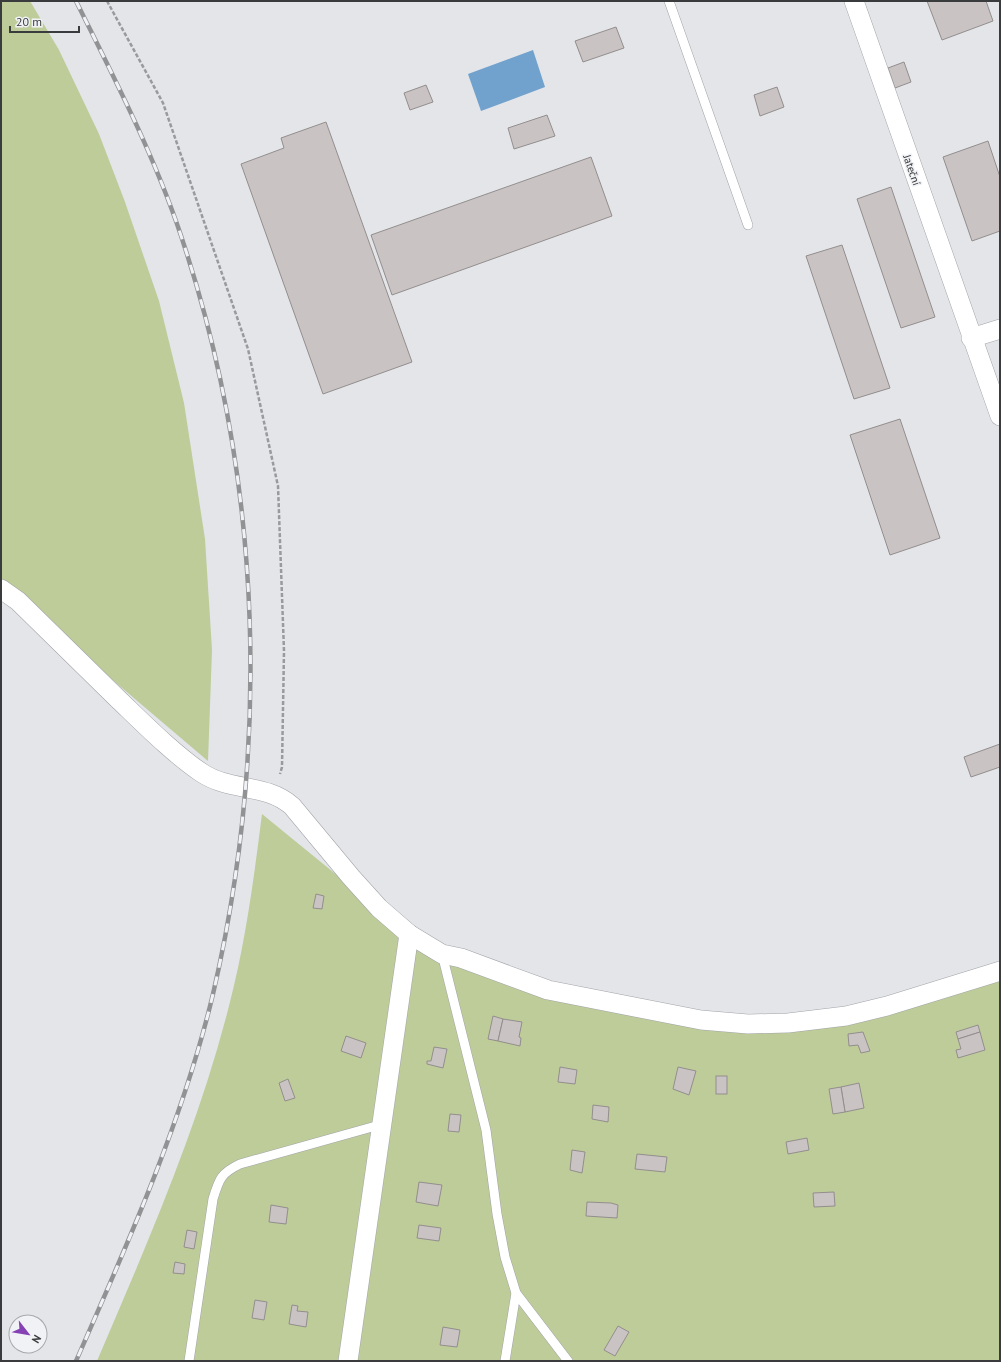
<svg xmlns="http://www.w3.org/2000/svg" width="1001" height="1362" viewBox="0 0 1001 1362" font-family="'PT Sans',sans-serif">
	<style>
		.green { fill: #bdcc98 }
		.water { fill: #71a1cd }
		.building { fill: #c9c4c3; stroke: #938e8d }
		.lines { fill: none; stroke-linecap: round; stroke-linejoin: round }
		.lane-casing { stroke: #a2a4a8; stroke-width: 10 }
		.street-casing { stroke: #a2a4a8; stroke-width: 20 }
		.path { stroke: #989a9c; stroke-width: 2.5; stroke-dasharray: 4 2; stroke-linecap: butt }
		.lane { stroke: #fff; stroke-width: 9 }
		.street { stroke: #fff; stroke-width: 19 }
		.rail-casing { stroke: #909294; stroke-width: 4.5 }
		.rail { stroke: #f0f2f6; stroke-width: 3; stroke-dasharray: 9; stroke-linecap: butt }
		.labels { text-anchor: middle; stroke-width: 3; stroke-linejoin: round; paint-order: stroke }
		.street-label { font-size: 11px; fill: #3a3b3c; stroke: #f0f2f6 }
	</style>
	<rect width="100%" height="100%" fill="#e3e5e9"/>
	<g class="green">
		<path d="M1 1H30L59 50 99 134 125 202 159 301 184 403 205 539 212 650 208 761 95 665 1 581Z"/>
		<path d="M262 814 409 934 548 990 788 1023 1000 971V1361H97C147 1244 199 1126 230 1002 246 940 254 877 262 814Z"/>
	</g>
	<path class="water" d="M533 50 545 87 481 111 468 74Z"/>
	<g class="building">
		<path d="M927 1H986L993 21 942 40Z"/>
		<path d="M616 27 624 48 583 62 575 41Z"/>
		<path d="M904 62 911 82 895 88 888 68Z"/>
		<path d="M426 85 433 102 410 110 404 93Z"/>
		<path d="M777 87 784 107 760 116 754 95Z"/>
		<path d="M547 115 555 136 514 149 508 128Z"/>
		<path d="M326 122 412 362 323 394 241 164 284 148 281 138Z"/>
		<path d="M988 141 1000 177V231L972 241 943 157Z"/>
		<path d="M591 157 612 216 392 295 371 235Z"/>
		<path d="M891 187 935 317 901 328 857 199Z"/>
		<path d="M842 245 890 388 854 399 806 256Z"/>
		<path d="M900 419 940 538 890 555 850 435Z"/>
		<path d="M1000 744V767L971 777 964 757Z"/>
		<path d="M316 894 324 896 322 909 313 908Z"/>
		<path d="M493 1016 503 1019 498 1041 488 1039Z"/>
		<path d="M503 1019 522 1022 519 1037 521 1038 520 1046 498 1041Z"/>
		<path d="M978 1025 980 1032 958 1039 956 1032Z"/>
		<path d="M863 1032 870 1051 861 1053 858 1045 849 1046 848 1034Z"/>
		<path d="M980 1032 985 1050 958 1058 956 1050 961 1049 958 1039Z"/>
		<path d="M346 1036 366 1043 361 1058 341 1051Z"/>
		<path d="M434 1047 447 1049 443 1068 427 1064V1061H431Z"/>
		<path d="M560 1067 577 1070 575 1084 558 1082Z"/>
		<path d="M678 1067 696 1071 689 1095 673 1089Z"/>
		<rect x="716" y="1076" width="11" height="18"/>
		<path d="M288 1079 295 1098 285 1101 279 1083Z"/>
		<path d="M859 1083 864 1108 845 1112 841 1087Z"/>
		<path d="M841 1087 845 1112 833 1114 829 1089Z"/>
		<path d="M593 1105 609 1107 608 1122 592 1119Z"/>
		<path d="M450 1114 461 1115 459 1132 448 1131Z"/>
		<path d="M807 1138 809 1150 788 1154 786 1142Z"/>
		<path d="M572 1150 585 1152 582 1173 570 1170Z"/>
		<path d="M637 1154 667 1157 665 1172 635 1169Z"/>
		<path d="M419 1182 442 1185 438 1206 416 1202Z"/>
		<path d="M834 1192 835 1206 814 1207 813 1193Z"/>
		<path d="M587 1202 611 1203 618 1205 617 1218 586 1216Z"/>
		<path d="M271 1205 288 1208 286 1224 269 1222Z"/>
		<path d="M419 1225 441 1228 439 1241 417 1238Z"/>
		<path d="M187 1230 197 1232 194 1249 184 1247Z"/>
		<path d="M175 1262 185 1264 184 1274 173 1273Z"/>
		<path d="M255 1300 267 1302 264 1320 252 1318Z"/>
		<path d="M292 1305 298 1306 297 1311 308 1312 306 1327 289 1324Z"/>
		<path d="M618 1326 629 1332 615 1356 604 1350Z"/>
		<path d="M443 1327 460 1330 457 1347 440 1345Z"/>
	</g>
	<g class="lines">
		<g class="lane-casing">
			<g id="lane">
				<path d="M669 1 748 225"/>
				<path d="M442 954 486 1130 497 1214 505 1257 516 1293 505 1361"/>
				<path d="M516 1293 568 1361"/>
				<path d="M189 1361 213 1199C219 1179 221 1173 240 1164L383 1124"/>
			</g>
		</g>
		<g class="street-casing">
			<g id="street">
				<path d="M854 1 1000 416"/>
				<path d="M971 338 1000 329"/>
				<path d="M1 589 18 601C52 634 86 668 120 701 144 724 175 755 202 773 231 792 266 783 292 806L351 877 379 908 409 934 442 954 461 958 548 990 701 1020 748 1024 788 1023 846 1016 887 1006 1000 971"/>
				<path d="M348 1361 409 934"/>
			</g>
		</g>
		<path class="path" d="M107 1 163 103 248 349 278 486 284 651 282 767 280 774"/>
		<use href="#lane" class="lane"/>
		<use href="#street" class="street"/>
		<g class="rail-casing">
			<path id="rail" d="M76 1C116 82 158 162 185 248 263 488 270 749 213 994 183 1120 128 1243 76 1361"/>
		</g>
		<use href="#rail" class="rail"/>
	</g>
	<g class="labels">
		<g class="street-label">
			<text transform="translate(912 170) rotate(71)" y="4">Jateční</text>
		</g>
	</g>
	<rect width="1001" height="1362" fill="none" stroke="#3a3b3c" stroke-width="4"/>
	<g transform="translate(28 1334) rotate(121)"><circle r="19" fill="#f0f2f6" stroke="#a7a9ac"/>
	<path d="M0-3L7 15L0 10L-7 15Z" fill="#8641b4"/>
	<text y="-6" font-size="11" font-weight="bold" text-anchor="middle" fill="#3a3b3c">N</text>
	</g>
	<path d="M10 26v6h69v-6" fill="none" stroke="#3a3b3c" stroke-width="2"/>
	<text x="16" y="26" font-size="12" fill="#3a3b3c" stroke="#f0f2f6" stroke-width="3" paint-order="stroke">20 m</text>
</svg>
